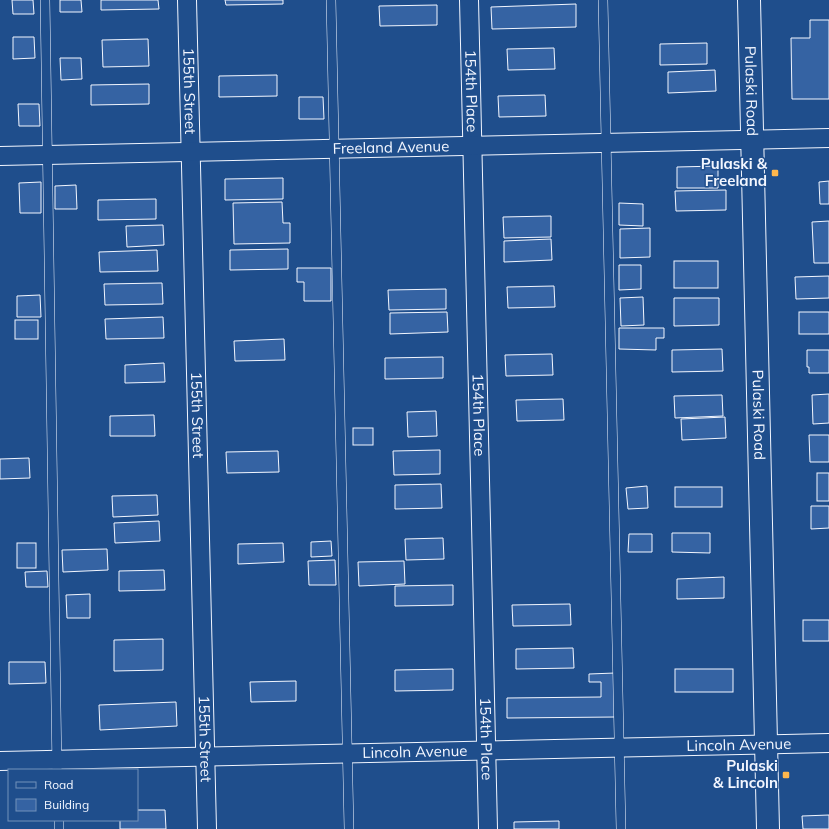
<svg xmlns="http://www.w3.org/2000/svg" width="829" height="829" viewBox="0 0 829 829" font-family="Mulish,sans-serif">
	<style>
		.building { fill: #3563a3; stroke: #f2f6ff }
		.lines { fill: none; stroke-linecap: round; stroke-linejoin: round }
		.service-casing { stroke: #f2f6ff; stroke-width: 10 }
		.minor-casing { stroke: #f2f6ff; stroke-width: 20 }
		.tertiary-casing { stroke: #f2f6ff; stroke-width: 24 }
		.service { stroke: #1f4e8c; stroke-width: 9 }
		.minor { stroke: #1f4e8c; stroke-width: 18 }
		.tertiary { stroke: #1f4e8c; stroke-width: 22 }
		.poi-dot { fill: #ffb74d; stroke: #1f4e8c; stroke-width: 1.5 }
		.labels { text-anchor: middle; stroke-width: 3; stroke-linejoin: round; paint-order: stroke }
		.street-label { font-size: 15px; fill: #f2f6ff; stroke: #1f4e8c }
		.poi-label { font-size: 15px; font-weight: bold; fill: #f2f6ff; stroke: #1f4e8c; text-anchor: end }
	</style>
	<rect width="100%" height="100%" fill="#1f4e8c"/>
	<g class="building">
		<path d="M12 0H33L34 14H13Z"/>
		<path d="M60 0H81L82 12H60Z"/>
		<path d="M101 0H158L159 9 101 10Z"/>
		<path d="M225 0H283V4L226 5Z"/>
		<path d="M576 4V27L492 29 491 7Z"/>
		<path d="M437 5V25L380 26 379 6Z"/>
		<path d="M810 20H829V99H792L791 38H810Z"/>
		<path d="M13 37H34L35 58 13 59Z"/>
		<path d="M148 39 149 66 103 67 102 40Z"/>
		<path d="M707 43V64L660 65V44Z"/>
		<path d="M554 48 555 69 508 70 507 49Z"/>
		<path d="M60 58H81L82 79 61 80Z"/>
		<path d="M715 70 716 91 668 93V72Z"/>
		<path d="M277 75V96L219 97V76Z"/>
		<path d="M149 84V104L91 105V85Z"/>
		<path d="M545 95 546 116 499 117 498 96Z"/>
		<path d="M299 97H323L324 119H299Z"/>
		<path d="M18 104H39L40 126H19Z"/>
		<path d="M718 166V188H677V167Z"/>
		<path d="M283 178V199L225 200V179Z"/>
		<path d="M829 181V204H820L819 182Z"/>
		<path d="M41 182V213H20L19 183Z"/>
		<path d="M76 185 77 209H55V186Z"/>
		<path d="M726 190V210L676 211 675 191Z"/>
		<path d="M156 199V219L98 220V200Z"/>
		<path d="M282 202 283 223H290V243L234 244 233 203Z"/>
		<path d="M619 203 643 204V226L619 225Z"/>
		<path d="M551 216V237L504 238 503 217Z"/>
		<path d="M829 221V263H814L812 222Z"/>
		<path d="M163 225 164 245 127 247 126 226Z"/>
		<path d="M650 228V257L620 258V229Z"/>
		<path d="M551 239 552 260 504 262V241Z"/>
		<path d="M288 249V269L230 270V250Z"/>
		<path d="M157 250 158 271 100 272 99 252Z"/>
		<rect x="674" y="261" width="44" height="27"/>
		<path d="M619 265H641V289L619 290Z"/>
		<path d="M297 268H331V301H304V282H297Z"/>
		<path d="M829 276V298L796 299 795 277Z"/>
		<path d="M162 283 163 304 105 305 104 284Z"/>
		<path d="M554 286 555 307 508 308 507 287Z"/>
		<path d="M446 289V309L389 310 388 290Z"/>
		<path d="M40 295 41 317H17V296Z"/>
		<path d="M643 297 644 325 621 326 620 298Z"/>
		<path d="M674 298H719V325L674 326Z"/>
		<path d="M447 312 448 332 390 334V313Z"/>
		<rect x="799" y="312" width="30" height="22"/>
		<path d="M163 317 164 338 106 339 105 319Z"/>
		<rect x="15" y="320" width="23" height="19"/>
		<path d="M619 328H664V338H656V350L619 349Z"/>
		<path d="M284 339 285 360 235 361 234 341Z"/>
		<path d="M722 349 723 371 672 372V350Z"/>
		<path d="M807 350H829V373H809V367H807Z"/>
		<path d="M552 354 553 375 506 376 505 355Z"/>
		<path d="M443 357V378L385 379V358Z"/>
		<path d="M164 363 165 382 125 383V365Z"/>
		<path d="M829 394V423L813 424 812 395Z"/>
		<path d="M722 395 723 416 675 418 674 396Z"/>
		<path d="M563 399 564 420 517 421 516 400Z"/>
		<path d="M436 411 437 436 408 437 407 412Z"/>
		<path d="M154 415 155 436H110V416Z"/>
		<path d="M725 417 726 438 682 440 681 419Z"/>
		<rect x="353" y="428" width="20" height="17"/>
		<path d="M809 435H829V462H810Z"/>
		<path d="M440 450V474L394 475 393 451Z"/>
		<path d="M278 451 279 472 227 473 226 452Z"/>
		<path d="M29 458 30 478 0 479V459Z"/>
		<rect x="817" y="473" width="12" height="28"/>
		<path d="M441 484 442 508 395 509V485Z"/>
		<path d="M647 486 648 508 628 509 626 488Z"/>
		<rect x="675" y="487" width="47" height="20"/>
		<path d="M157 495 158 515 113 517 112 496Z"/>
		<path d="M811 506H829V528L811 529Z"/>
		<path d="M159 521 160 541 115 543 114 523Z"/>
		<path d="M672 533H710V553L672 552Z"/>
		<path d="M629 534H652V552H628Z"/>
		<path d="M443 538 444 559 406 560 405 539Z"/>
		<path d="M331 541 332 556 311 557V542Z"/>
		<rect x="17" y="543" width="19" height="25"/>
		<path d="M283 543 284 562 238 564V544Z"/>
		<path d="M107 549 108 570 63 572 62 550Z"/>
		<path d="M335 560 336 585H309L308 561Z"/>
		<path d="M404 561 405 584 359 586 358 562Z"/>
		<path d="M164 570 165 590 119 591V571Z"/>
		<path d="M47 571 48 587H26L25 572Z"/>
		<path d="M724 577V598L677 599V579Z"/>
		<path d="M453 585V605L395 606V586Z"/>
		<path d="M90 594V618H67L66 595Z"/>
		<path d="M570 604 571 625 513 626 512 605Z"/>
		<rect x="803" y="620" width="26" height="21"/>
		<path d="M163 639V670L114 671V640Z"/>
		<path d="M573 648 574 668 516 669V649Z"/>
		<path d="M9 662H45L46 683 9 684Z"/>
		<path d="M453 669V690L395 691V670Z"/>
		<rect x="675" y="669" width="58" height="23"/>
		<path d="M615 673 616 717 507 718V698L601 697V682H589V674Z"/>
		<path d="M296 681V701L251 702 250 682Z"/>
		<path d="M176 702 177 726 100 730 99 705Z"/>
		<path d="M137 810H165L166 829H120V820H137Z"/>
		<path d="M829 815V829H803L802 816Z"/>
		<path d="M559 821V829H514V822Z"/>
	</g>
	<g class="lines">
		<g class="service-casing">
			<g id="service">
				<path d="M45 0 57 770"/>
				<path d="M331 0 349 829"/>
				<path d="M603 0 621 829"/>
				<path d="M59 820V829"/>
			</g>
		</g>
		<g class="minor-casing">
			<g id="minor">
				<path id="s1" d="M187 0 207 829"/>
				<path id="s2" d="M469 0 488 829"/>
				<path id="s3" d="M0 156 829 138"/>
				<path id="s4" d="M0 761 829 743"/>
			</g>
		</g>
		<g class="tertiary-casing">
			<g id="tertiary">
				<path id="s5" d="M749 0 768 829"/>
			</g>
		</g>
		<use href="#service" class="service"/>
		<use href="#minor" class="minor"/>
		<use href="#tertiary" class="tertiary"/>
	</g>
	<g class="poi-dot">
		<rect x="771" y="169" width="8" height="8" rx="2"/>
		<rect x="782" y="771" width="8" height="8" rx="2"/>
	</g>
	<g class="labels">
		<g class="street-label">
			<text dy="5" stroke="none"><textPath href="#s1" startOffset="91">155th Street</textPath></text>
			<text dy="5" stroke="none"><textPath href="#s2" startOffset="91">154th Place</textPath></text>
			<text dy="5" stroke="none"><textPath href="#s5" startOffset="91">Pulaski Road</textPath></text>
			<text dy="5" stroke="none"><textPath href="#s3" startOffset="391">Freeland Avenue</textPath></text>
			<text dy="5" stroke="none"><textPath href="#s5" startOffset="415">Pulaski Road</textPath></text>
			<text dy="5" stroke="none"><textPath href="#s1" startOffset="415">155th Street</textPath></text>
			<text dy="5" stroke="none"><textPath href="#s2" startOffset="415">154th Place</textPath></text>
			<text dy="5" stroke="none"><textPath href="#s1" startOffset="739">155th Street</textPath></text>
			<text dy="5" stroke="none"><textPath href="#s2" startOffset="739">154th Place</textPath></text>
			<text dy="5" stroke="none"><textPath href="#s4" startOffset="739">Lincoln Avenue</textPath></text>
			<text dy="5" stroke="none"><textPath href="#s4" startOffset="415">Lincoln Avenue</textPath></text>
		</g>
		<g class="poi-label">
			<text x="767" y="169">Pulaski &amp;<tspan x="767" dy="17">Freeland</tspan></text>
			<text x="778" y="771">Pulaski<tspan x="778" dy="17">&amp; Lincoln</tspan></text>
		</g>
	</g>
	<rect x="8" y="769" width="130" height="52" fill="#1f4e8c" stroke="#7391ba"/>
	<rect x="16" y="782" width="20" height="6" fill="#1f4e8c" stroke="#7391ba"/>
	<text x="44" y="789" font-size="12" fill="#f2f6ff">Road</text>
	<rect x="16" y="799" width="20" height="12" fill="#3563a3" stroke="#7391ba"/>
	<text x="44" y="809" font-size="12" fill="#f2f6ff">Building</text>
</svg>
